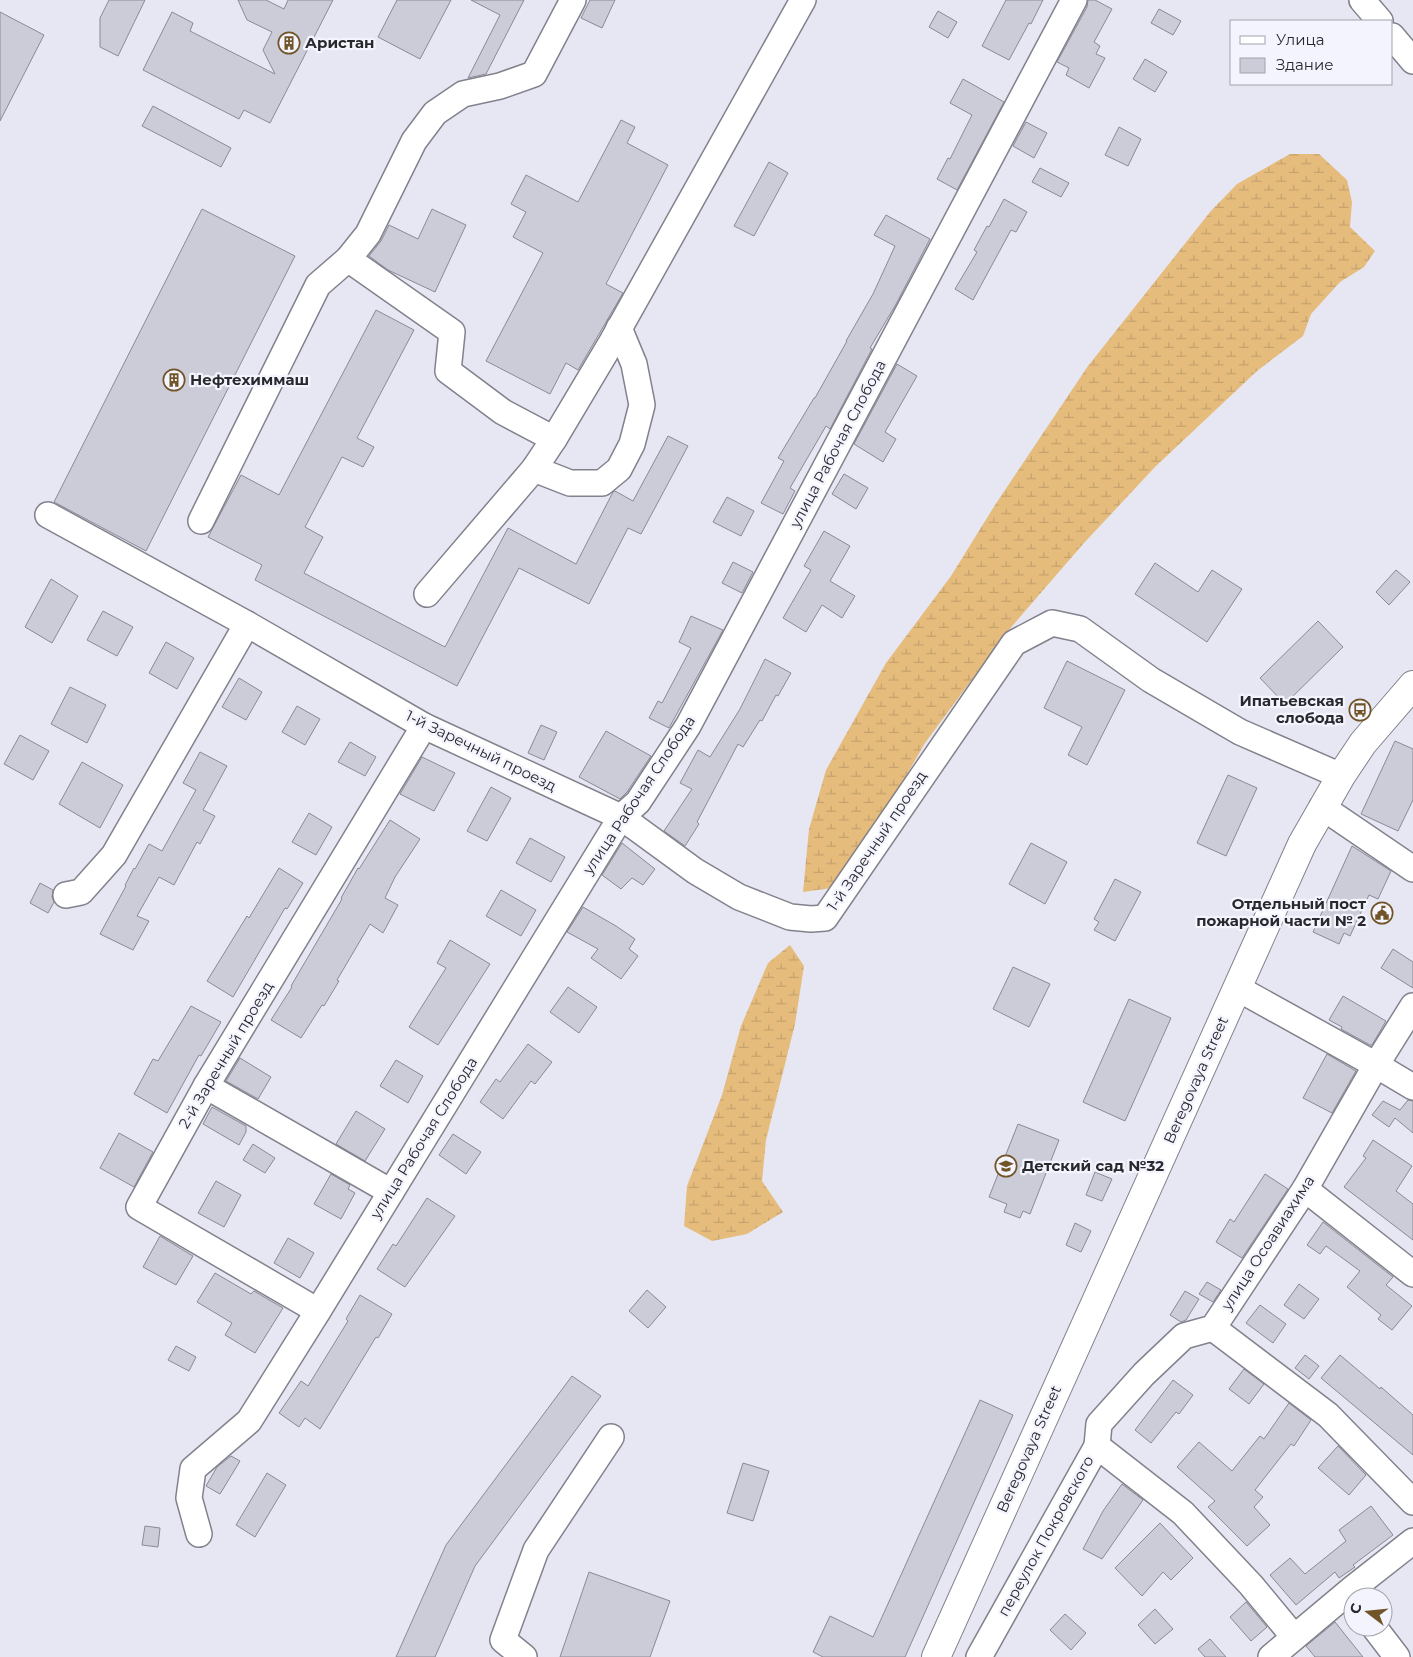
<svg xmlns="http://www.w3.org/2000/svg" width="1413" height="1657" viewBox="0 0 1413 1657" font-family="Montserrat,sans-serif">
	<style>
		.wetland { fill: url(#wetland-marsh) }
		.building { fill: #cbccd8; stroke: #898a95 }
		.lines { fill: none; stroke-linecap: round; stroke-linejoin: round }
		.minor-casing { stroke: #82828d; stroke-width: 28 }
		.major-casing { stroke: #82828d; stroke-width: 30 }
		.minor { stroke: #fff; stroke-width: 25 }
		.major { stroke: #fff; stroke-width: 28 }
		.labels { text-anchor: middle; stroke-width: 4.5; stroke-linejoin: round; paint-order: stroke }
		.poi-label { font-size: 15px; font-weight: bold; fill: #29292d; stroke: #f3f4fe; text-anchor: start }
		.street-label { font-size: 15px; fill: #29292d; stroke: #f3f4fe }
	</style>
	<defs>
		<pattern id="wetland-marsh" width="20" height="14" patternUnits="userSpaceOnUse" patternTransform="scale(1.25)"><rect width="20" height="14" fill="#e6bc7d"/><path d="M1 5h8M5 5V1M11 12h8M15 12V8" fill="none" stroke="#c5a26c"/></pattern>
	</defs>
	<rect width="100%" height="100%" fill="#e6e7f3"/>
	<g class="wetland">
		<path d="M1290 154H1319L1347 180 1352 202 1350 227 1375 251 1364 267 1340 282 1311 314 1303 336 1257 371 1155 467 1084 543 1007 632 925 743 877 826 832 888 803 892 809 829 826 770 886 663 951 576 995 505 1088 366 1210 212 1237 184Z"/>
		<path d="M790 945 804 966 795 1024 766 1140 762 1181 783 1212 747 1234 712 1241 684 1226 687 1186 722 1095 741 1026 768 963Z"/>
	</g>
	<g class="building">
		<path d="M109 0H145L118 56 100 47V18Z"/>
		<path d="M238 0H266L284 9 288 0H333L270 123 244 110 239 119 143 70 172 12 193 23 190 31 275 74 263 50 272 32 247 20Z"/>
		<path d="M397 0H451L420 59 378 37Z"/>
		<path d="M471 0H524L486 74 468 78 500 15Z"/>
		<path d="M590 0H615L602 28 581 18Z"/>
		<path d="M1006 0H1043L1031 24 1029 23 1009 60 982 46Z"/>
		<path d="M1088 0H1095L1112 9 1094 42 1100 46 1096 54 1105 58 1089 88 1066 75 1069 68 1057 62 1087 7Z"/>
		<path d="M1159 9 1181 21 1173 35 1151 23Z"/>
		<path d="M938 11 957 22 948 38 929 27Z"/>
		<path d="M0 12 44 35 0 121Z"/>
		<path d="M1145 59 1167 72 1155 92 1133 79Z"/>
		<path d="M963 79 1004 102 957 190 937 179 948 158 950 159 972 115 950 103Z"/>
		<path d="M153 106 231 148 221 167 142 126Z"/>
		<path d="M621 120 635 127 627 143 668 165 606 284 623 293 578 370 566 363 550 394 486 361 543 253 513 237 526 212 511 204 526 175 578 202Z"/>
		<path d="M1026 122 1047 133 1034 158 1013 146Z"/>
		<path d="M1119 127 1141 139 1128 166 1105 155Z"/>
		<path d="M769 162 788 173 754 236 734 226Z"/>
		<path d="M1040 168 1069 183 1061 197 1032 182Z"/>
		<path d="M1004 199 1027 212 1016 232 1011 230 973 300 955 289 977 252 974 250 987 226 989 227Z"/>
		<path d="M202 209 295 256 146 551 54 502Z"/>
		<path d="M432 209 466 225 435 292 388 270 369 256 381 241 389 225 418 239Z"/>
		<path d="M886 215 930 239 895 306 870 348 872 349 830 429 826 426 790 488 795 491 783 514 761 503 784 461 778 458 814 398H815L847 341H846L873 294 895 246 874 235Z"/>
		<path d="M376 310 414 330 357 438 374 447 363 467 342 457 305 527 323 537 304 573 445 647 508 528 576 564 613 492 615 491 633 501 668 436 688 446 641 534 628 528 589 604 519 568 457 686 255 580 262 565 208 537 241 475 279 495Z"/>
		<path d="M897 364 917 376 885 432 896 439 883 462 854 444Z"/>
		<path d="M844 474 868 488 856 509 832 494Z"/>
		<path d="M727 497 754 511 741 536 713 522Z"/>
		<path d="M824 531 850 546 830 581 855 596 842 618 822 605 806 632 783 618 811 570 804 566Z"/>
		<path d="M733 562 753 572 742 593 722 583Z"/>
		<path d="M1155 563 1198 592 1212 570 1242 589 1207 642 1135 594Z"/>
		<path d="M1396 570 1410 582 1389 605 1376 592Z"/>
		<path d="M51 579 78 596 52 643 25 627Z"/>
		<path d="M103 611 133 627 117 656 87 640Z"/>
		<path d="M691 616 723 630 669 728 649 718 658 701 662 703 691 648 679 642Z"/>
		<path d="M1318 621 1343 647 1285 704 1260 678Z"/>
		<path d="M166 642 194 658 177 689 149 673Z"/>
		<path d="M765 659 791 673 778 696 776 695 762 721 760 720 743 747 738 744 697 822 699 824 685 846 664 831 692 789 680 783 698 750 710 757 740 709Z"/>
		<path d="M1067 661 1125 690 1087 765 1068 755 1082 727 1044 708Z"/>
		<path d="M239 678 262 692 246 720 222 707Z"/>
		<path d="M70 687 106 705 87 743 51 724Z"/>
		<path d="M297 706 320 719 305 745 282 732Z"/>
		<path d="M541 725 557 732 544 760 528 753Z"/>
		<path d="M606 731 651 756 627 792 620 799 579 777Z"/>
		<path d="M20 735 49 751 33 780 4 764Z"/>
		<path d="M1395 741 1413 749V800L1398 831 1361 814Z"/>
		<path d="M350 742 376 757 365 776 338 762Z"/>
		<path d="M200 752 227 766 203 810 215 816 200 844 197 842 174 885 159 877 137 916 149 921 133 950 100 934 126 886 125 885 134 868 135 869 149 844 162 851 196 790 183 783Z"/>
		<path d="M422 757 455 773 434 811 400 794Z"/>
		<path d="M82 762 123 785 100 828 59 804Z"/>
		<path d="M1228 775 1257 788 1226 856 1197 843Z"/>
		<path d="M491 787 511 798 487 841 467 831Z"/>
		<path d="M309 813 332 827 316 855 292 842Z"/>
		<path d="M390 820 420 839 395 877 385 898 398 905 383 933 370 924 337 980 339 981 324 1006 322 1005 301 1038 271 1020 292 987 291 986 342 899 341 898 358 868 359 869Z"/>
		<path d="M530 838 565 857 551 882 516 863Z"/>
		<path d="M622 843 655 869 643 885 632 878 621 889 602 875Z"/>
		<path d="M1031 843 1067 862 1045 904 1009 884Z"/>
		<path d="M1352 846 1391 871 1378 899 1369 895 1350 936 1344 933 1339 944 1313 932Z"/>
		<path d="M279 868 303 883 287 909 285 908 233 997 207 981 247 916 249 918Z"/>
		<path d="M1115 879 1141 892 1115 941 1094 930 1099 922 1094 919Z"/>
		<path d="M40 883 53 890 52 897 54 902 48 913 30 903Z"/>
		<path d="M501 890 536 910 521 936 486 916Z"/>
		<path d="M583 907 616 926 635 939 629 949 638 956 621 979 591 958 598 949 567 932Z"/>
		<path d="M450 940 490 964 438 1045 409 1027 446 968 437 963Z"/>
		<path d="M1393 949 1413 962V988L1381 968Z"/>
		<path d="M1013 967 1050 984 1029 1027 993 1009Z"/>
		<path d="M568 987 597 1007 579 1033 550 1012Z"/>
		<path d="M1343 996 1386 1021 1372 1045H1370L1341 1029 1342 1027 1329 1020Z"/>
		<path d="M1129 999 1171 1018 1125 1121 1083 1102Z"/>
		<path d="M191 1006 221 1022 201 1056 199 1055 167 1113 134 1094 153 1059 158 1061Z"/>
		<path d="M528 1044 552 1062 535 1084 531 1081 503 1119 480 1102 496 1079 500 1082Z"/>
		<path d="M1327 1054 1356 1071 1332 1113 1303 1098Z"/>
		<path d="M240 1058 271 1077 258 1099 226 1081Z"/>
		<path d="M396 1060 423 1076 408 1103 380 1086Z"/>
		<path d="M1408 1100 1413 1101V1133L1395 1118 1389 1127 1372 1115 1383 1101 1400 1110Z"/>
		<path d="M212 1107 246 1126V1132L239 1145 203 1124Z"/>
		<path d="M356 1111 385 1129 365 1161 336 1144Z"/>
		<path d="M1018 1124 1059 1140 1030 1214 1023 1211 1020 1218 1004 1212 1007 1204 989 1197Z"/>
		<path d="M119 1133 153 1152 134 1187 100 1168Z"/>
		<path d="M453 1134 481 1152 466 1174 439 1155Z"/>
		<path d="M1373 1140 1412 1166 1396 1191 1413 1204V1240L1344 1187 1366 1158 1363 1156Z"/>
		<path d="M253 1144 275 1158 265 1173 243 1160Z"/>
		<path d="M1095 1172 1112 1179 1102 1201 1086 1195Z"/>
		<path d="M331 1174 350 1185 348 1189 355 1193 341 1219 314 1204Z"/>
		<path d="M1265 1174 1288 1189 1242 1258 1216 1242 1230 1219 1234 1222Z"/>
		<path d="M216 1181 241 1195 224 1227 198 1213Z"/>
		<path d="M427 1198 455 1216 405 1287 377 1269 393 1244 396 1246Z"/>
		<path d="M1323 1222 1393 1277 1386 1285 1412 1306 1392 1330 1378 1319 1381 1315 1347 1287 1360 1271 1326 1246 1320 1254 1307 1245Z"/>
		<path d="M1075 1223 1091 1231 1081 1252 1066 1245Z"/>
		<path d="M160 1236 193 1256 176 1285 143 1267Z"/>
		<path d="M288 1238 314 1253 300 1278 274 1263Z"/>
		<path d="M215 1273 251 1294 254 1291 283 1308 255 1353 225 1335 232 1323 197 1302Z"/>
		<path d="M1207 1282 1221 1290 1213 1302 1199 1294Z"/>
		<path d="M1299 1284 1319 1299 1304 1319 1284 1305Z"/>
		<path d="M647 1290 666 1307 648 1328 629 1311Z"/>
		<path d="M1185 1291 1199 1299 1186 1320 1181 1322 1170 1315Z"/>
		<path d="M360 1295 392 1314 378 1338 376 1337 320 1429 305 1418 299 1427 279 1413 301 1381 308 1386 348 1321 346 1319Z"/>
		<path d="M1260 1305 1286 1324 1273 1343 1246 1323Z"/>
		<path d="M176 1346 196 1357 189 1371 168 1360Z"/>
		<path d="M1305 1355 1319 1366 1309 1379 1295 1368Z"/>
		<path d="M1340 1355 1380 1389 1381 1387 1413 1415V1455L1321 1378Z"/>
		<path d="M1244 1369 1264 1384 1249 1404 1229 1389Z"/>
		<path d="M572 1376 601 1396 475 1566 435 1657H396L446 1545Z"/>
		<path d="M1173 1380 1193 1395 1179 1414 1176 1412 1151 1443 1135 1430Z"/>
		<path d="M980 1400 1013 1415 905 1657H823L813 1652 830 1616 873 1637Z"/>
		<path d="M1289 1403 1311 1420 1294 1446 1291 1444 1255 1490 1263 1497 1254 1507 1270 1525 1247 1546 1208 1507 1215 1501 1177 1467 1199 1442 1232 1471 1260 1436 1264 1439Z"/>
		<path d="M1338 1446 1366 1475 1349 1495 1318 1468Z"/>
		<path d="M231 1456 240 1461 220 1494 206 1486 217 1467Z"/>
		<path d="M743 1463 769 1471 753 1521 727 1513Z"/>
		<path d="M267 1473 286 1485 255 1537 236 1525Z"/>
		<path d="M1122 1484 1143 1500 1102 1559 1083 1549 1103 1511Z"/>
		<path d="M1371 1506 1393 1535 1353 1565 1355 1567 1339 1578 1335 1572 1296 1605 1270 1575 1290 1558 1305 1574 1346 1541 1339 1530Z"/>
		<path d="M1160 1523 1193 1558 1171 1580 1163 1572 1142 1596 1115 1568Z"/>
		<path d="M145 1526 160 1528 158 1547 142 1545Z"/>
		<path d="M589 1572 670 1601 650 1657H560Z"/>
		<path d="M1246 1602 1267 1627 1251 1641 1230 1617Z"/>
		<path d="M1155 1609 1173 1629 1155 1644 1138 1625Z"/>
		<path d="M1065 1614 1086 1633 1071 1650 1050 1630Z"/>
		<path d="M1335 1622 1363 1657H1315L1306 1646Z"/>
		<path d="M1210 1639 1226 1657H1205L1198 1649Z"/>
	</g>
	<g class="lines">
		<g class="minor-casing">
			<g id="minor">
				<path d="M1362 0 1380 21"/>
				<path d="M1392 36 1413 61"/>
				<path d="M348 259 452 332 448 371 503 412 554 439"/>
				<path d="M534 469 570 483H602L619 469 632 444 642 405 634 364 619 328"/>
				<path d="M48 515 247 624 424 726 621 817 695 871 739 897 790 917 811 919 825 918 1014 643 1052 623 1080 629 1151 680 1240 732 1341 776"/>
				<path d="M201 521 318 285 348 259 368 234 414 141 435 113 463 94 500 86 534 74 573 0"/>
				<path d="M427 594 534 469 554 439 610 345 803 0"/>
				<path d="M1322 807 1413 869"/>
				<path d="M66 895 81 892 114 855 247 624"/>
				<path d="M1237 988 1376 1065 1413 1087"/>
				<path d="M206 1086 391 1192"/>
				<path d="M1305 1189 1413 1274"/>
				<path d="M318 1311 139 1207 206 1086 424 726"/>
				<path d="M1213 1328 1328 1415 1413 1502"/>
				<path d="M1097 1446 1099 1424 1144 1374 1184 1336 1213 1328 1305 1189 1376 1065 1413 1006"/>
				<path d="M199 1534 189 1498 193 1469 249 1421 318 1311 621 817 638 802 688 726 1074 0"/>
				<path d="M1374 1627 1397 1657"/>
				<path d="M524 1657 503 1640 536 1550 611 1437"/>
				<path d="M979 1657 1097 1446 1183 1513 1251 1585 1294 1637"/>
				<path d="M1271 1657 1352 1589 1413 1541"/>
			</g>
		</g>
		<g class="major-casing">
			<path id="major" d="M936 1657 1302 844 1341 776 1363 743 1413 685"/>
		</g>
		<use href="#minor" class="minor"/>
		<use href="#major" class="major"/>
	</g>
	<defs>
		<g id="building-ring" transform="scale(1.125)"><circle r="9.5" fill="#f3f4fe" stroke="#715427" stroke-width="1.5"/><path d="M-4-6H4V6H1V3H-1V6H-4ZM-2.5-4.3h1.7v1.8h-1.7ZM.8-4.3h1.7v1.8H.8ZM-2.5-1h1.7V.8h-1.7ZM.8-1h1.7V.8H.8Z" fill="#715427"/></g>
		<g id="bus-ring" transform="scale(1.125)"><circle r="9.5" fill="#f3f4fe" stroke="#715427" stroke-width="1.5"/><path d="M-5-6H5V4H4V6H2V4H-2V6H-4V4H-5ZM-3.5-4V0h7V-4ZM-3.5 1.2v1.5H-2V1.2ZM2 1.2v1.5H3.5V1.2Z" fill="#715427"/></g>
		<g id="civic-ring" transform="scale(1.125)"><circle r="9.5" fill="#f3f4fe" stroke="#715427" stroke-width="1.5"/><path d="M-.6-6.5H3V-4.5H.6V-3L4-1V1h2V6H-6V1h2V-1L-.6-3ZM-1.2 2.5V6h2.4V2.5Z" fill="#715427"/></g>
		<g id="school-ring" transform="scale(1.125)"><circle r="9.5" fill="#f3f4fe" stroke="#715427" stroke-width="1.5"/><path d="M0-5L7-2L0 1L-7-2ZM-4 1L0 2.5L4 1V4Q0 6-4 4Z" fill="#715427"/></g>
	</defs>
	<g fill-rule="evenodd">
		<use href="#building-ring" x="289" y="43"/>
		<use href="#building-ring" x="174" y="380"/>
		<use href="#bus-ring" x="1360" y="710"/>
		<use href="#civic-ring" x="1382" y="913"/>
		<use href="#school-ring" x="1006" y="1166"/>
	</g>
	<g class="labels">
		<g class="poi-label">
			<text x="305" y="48">Аристан</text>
			<text x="190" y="385">Нефтехиммаш</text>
			<text x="1344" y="706" text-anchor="end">Ипатьевская<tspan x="1344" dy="17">слобода</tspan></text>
			<text x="1366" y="909" text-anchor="end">Отдельный пост<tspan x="1366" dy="17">пожарной части № 2</tspan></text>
			<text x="1022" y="1171">Детский сад №32</text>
		</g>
		<g class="street-label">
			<text transform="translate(838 444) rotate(-62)" y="5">улица Рабочая Слобода</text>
			<text transform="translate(481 751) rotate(26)" y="5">1-й Заречный проезд</text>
			<text transform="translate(639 795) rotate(-56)" y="5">улица Рабочая Слобода</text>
			<text transform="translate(877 841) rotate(-56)" y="5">1-й Заречный проезд</text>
			<text transform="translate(226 1055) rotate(-59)" y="5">2-й Заречный проезд</text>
			<text transform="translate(1196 1080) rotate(-66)" y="5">Beregovaya Street</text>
			<text transform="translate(424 1138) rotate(-58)" y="5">улица Рабочая Слобода</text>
			<text transform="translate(1268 1243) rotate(-57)" y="5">улица Осоавиахима</text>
			<text transform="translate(1029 1449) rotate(-66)" y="5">Beregovaya Street</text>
			<text transform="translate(1046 1536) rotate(-61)" y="5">переулок Покровского</text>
		</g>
	</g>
	<rect x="1230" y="20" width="162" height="65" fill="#f3f4fe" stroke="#a2a3aa"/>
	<rect x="1240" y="36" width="25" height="8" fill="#ffffff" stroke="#a2a3aa"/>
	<text x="1276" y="45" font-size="15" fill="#29292d">Улица</text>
	<rect x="1240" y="58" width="25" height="15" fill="#cbccd8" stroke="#a2a3aa"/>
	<text x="1276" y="70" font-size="15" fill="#29292d">Здание</text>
	<g transform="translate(1368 1612) rotate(286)"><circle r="24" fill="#f3f4fe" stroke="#a2a3aa"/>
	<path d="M0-4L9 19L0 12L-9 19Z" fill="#715427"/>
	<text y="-8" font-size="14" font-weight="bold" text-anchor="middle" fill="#29292d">С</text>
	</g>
</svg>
